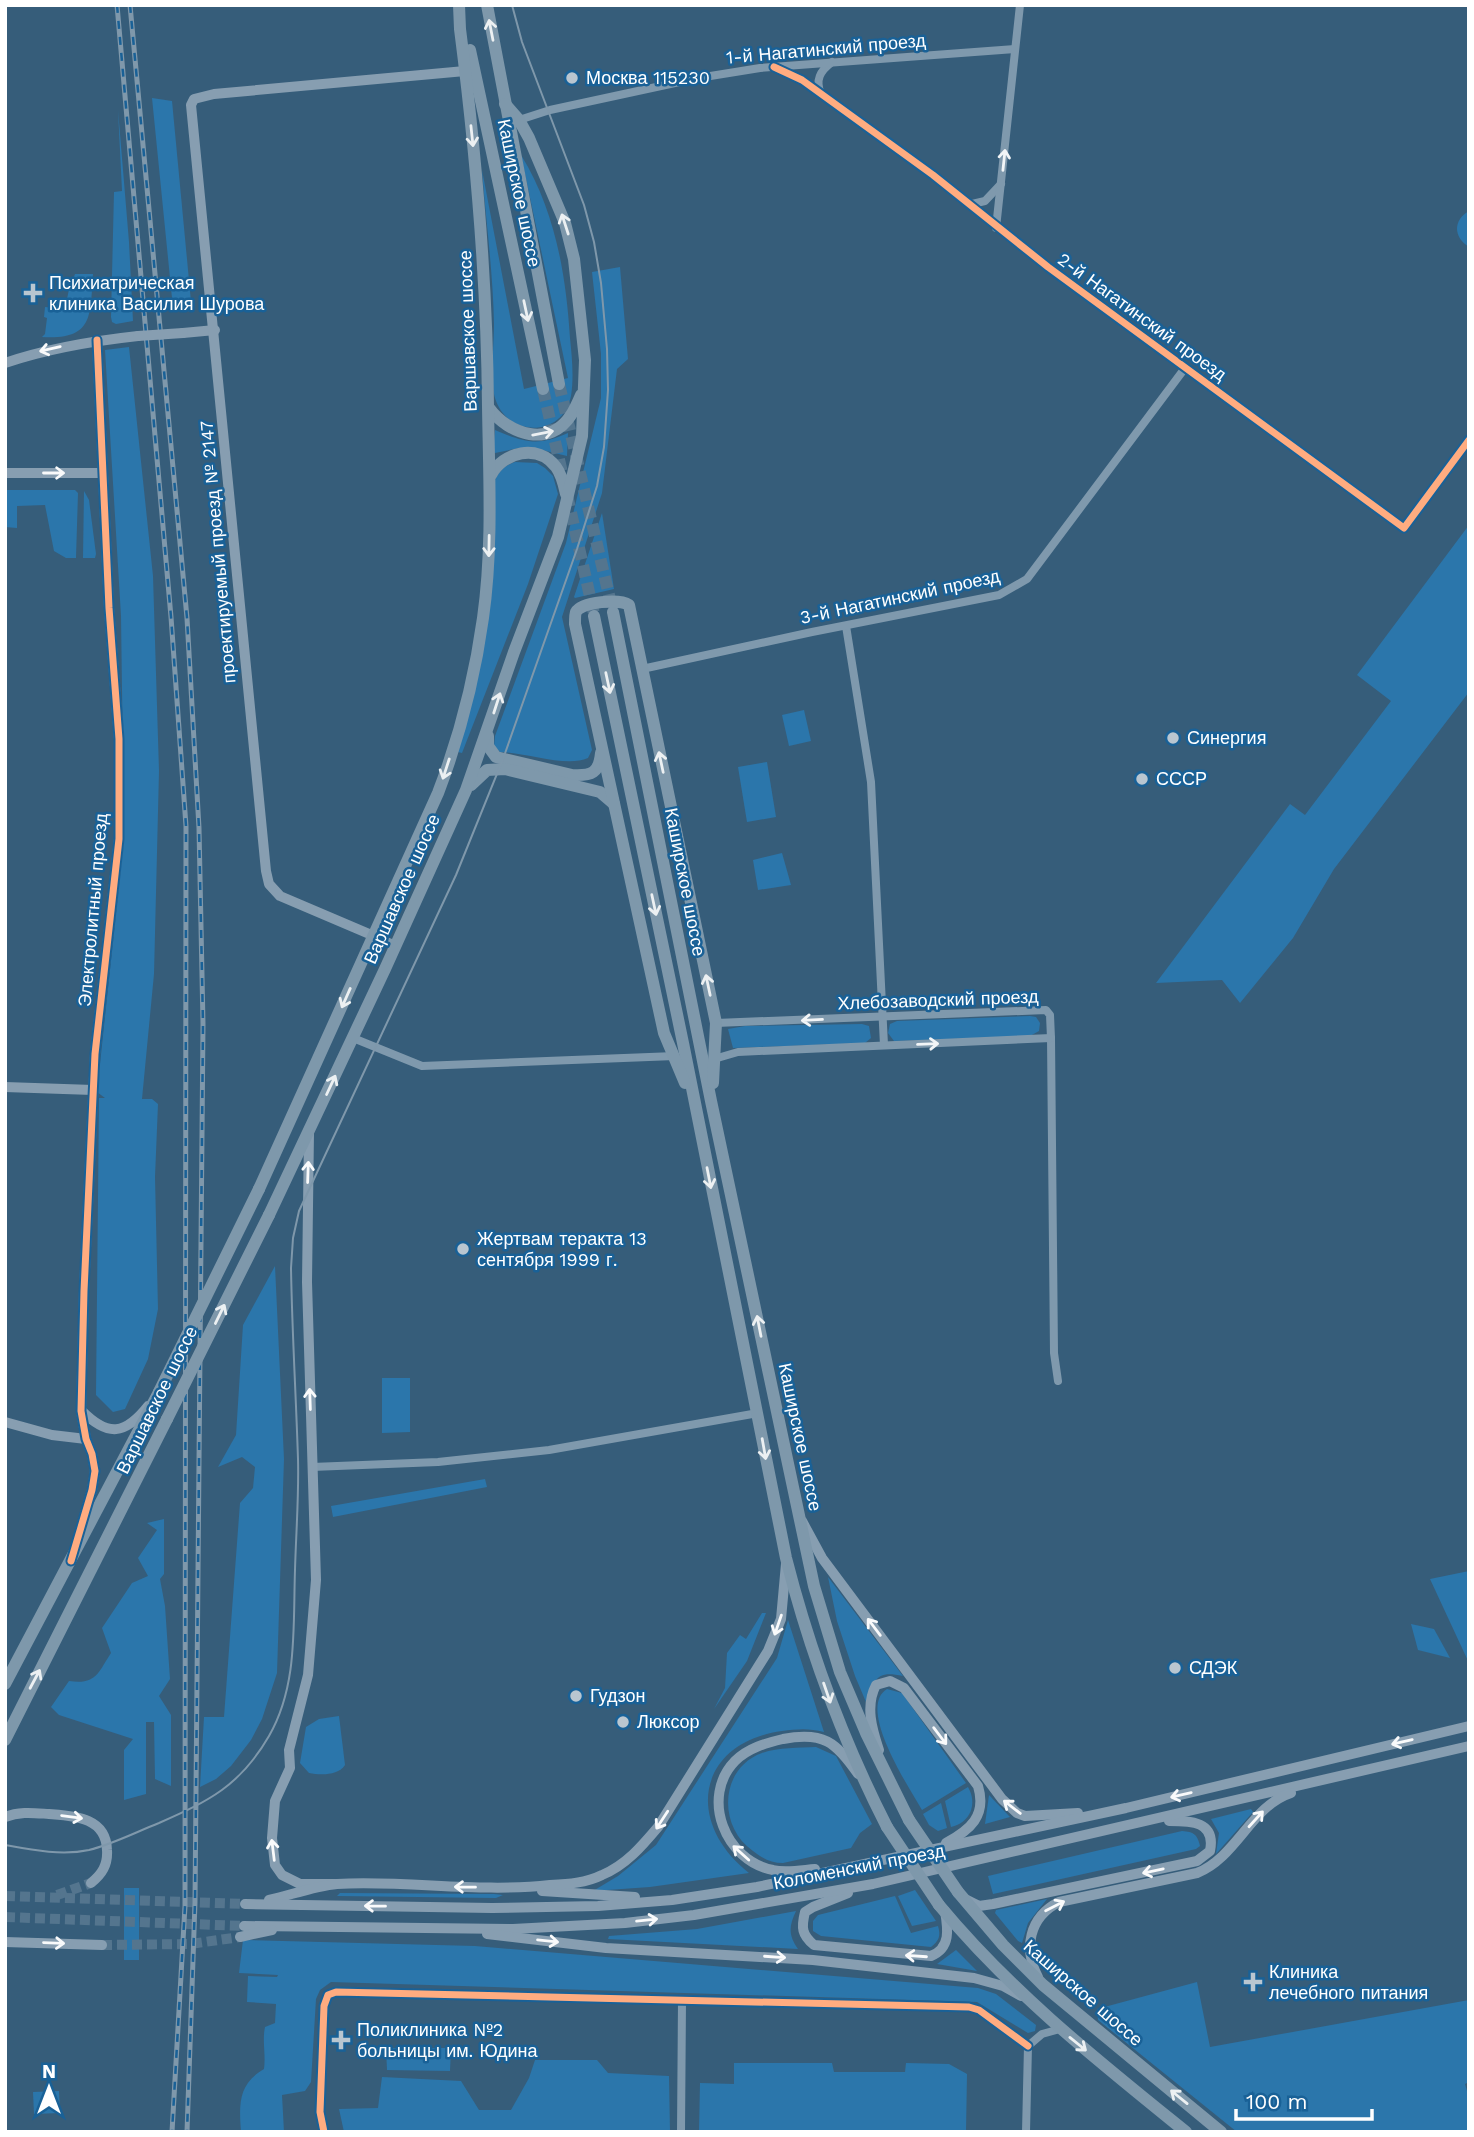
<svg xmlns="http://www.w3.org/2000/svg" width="1474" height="2137" viewBox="0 0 1474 2137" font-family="'Work Sans',sans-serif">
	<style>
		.green { fill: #2b76ab }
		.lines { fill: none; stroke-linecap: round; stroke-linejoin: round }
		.secondary-tunnel { stroke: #54758e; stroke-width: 10; stroke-dasharray: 10 5; stroke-linecap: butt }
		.primary-tunnel { stroke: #54758e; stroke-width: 12; stroke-dasharray: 12 6; stroke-linecap: butt }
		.street { stroke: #7f99ad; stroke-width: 8 }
		.secondary { stroke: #879eb1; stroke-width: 10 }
		.primary { stroke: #7e98ab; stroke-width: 12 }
		.tram { stroke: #7f98ab; stroke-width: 2 }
		.rail-casing { stroke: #7f98ab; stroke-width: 5 }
		.rail { stroke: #196197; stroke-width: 2.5; stroke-dasharray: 8; stroke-linecap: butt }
		.secondary-bridge { stroke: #879eb1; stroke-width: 10 }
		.primary-bridge { stroke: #7e98ab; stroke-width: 12 }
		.cycleway-casing { stroke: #196197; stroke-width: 11 }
		.cycleway { stroke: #ffac80; stroke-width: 7 }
		.oneway { stroke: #ecf0f2 }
		.oneway2 { stroke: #f2f5f7 }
		.oneway3 { stroke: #f9fafb }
		.poi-dot { fill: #b9c6d0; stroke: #196197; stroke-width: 2.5 }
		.labels { text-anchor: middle; stroke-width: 5; stroke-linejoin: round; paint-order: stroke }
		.street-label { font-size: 18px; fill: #fff; stroke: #196197 }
		.poi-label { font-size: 18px; fill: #fff; stroke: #196197; text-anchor: start }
	</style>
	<rect width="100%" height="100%" fill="#365d7a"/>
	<g class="green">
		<path d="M152 98 172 101 192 312 173 308Z"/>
		<path d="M118 110 129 242 133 321 116 324 112 322 111 317 114 192 122 191Z"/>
		<path d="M521 155C555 210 566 274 570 338 572 357 574 378 571 396 563 438 507 438 495 398 490 381 494 344 494 324 493 273 486 221 482 170L524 389 568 378Z"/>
		<path d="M1469 211V247C1453 237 1453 220 1469 211Z"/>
		<path d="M620 267 628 359 617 369 602 493 562 617 592 750 588 758C566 768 525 752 500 752L494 746 495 736 566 543 601 398V354L592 272Z"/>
		<path d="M75 274H93C90 316 94 340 42 337L45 334 47 318 44 317 45 307 65 309 69 289Z"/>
		<path d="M129 347 153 576 159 771 154 974 142 1099H152L158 1104 155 1177 158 1309 148 1359 125 1409 113 1412 96 1395 99 1098H105L97 1092 124 838 121 616 105 350Z"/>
		<path d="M495 430C524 442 537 447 568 433L567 456 538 449 519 448 495 453 493 451Z"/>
		<path d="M515 462 537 463 545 468 553 476 558 494 528 584 462 753 458 752 477 672 494 482C499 471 504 466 515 462Z"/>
		<path d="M5 490H75L78 493 76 558H66L54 551 45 505 17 506V528L5 527Z"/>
		<path d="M84 491 89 500 96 554 95 558H83Z"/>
		<path d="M602 513 614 589 575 598 574 597Z"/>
		<path d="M1469 525V692L1334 869 1293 938 1240 1003 1222 980 1156 983 1290 804 1305 815 1391 701 1357 675Z"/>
		<path d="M804 710 811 741 789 746 782 715Z"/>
		<path d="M767 762 776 817 747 822 738 767Z"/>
		<path d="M782 853 791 885 758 890 753 860Z"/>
		<path d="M1030 1016 1036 1017 1040 1023 1039 1031 1030 1036 894 1041 888 1033 890 1024 897 1021Z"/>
		<path d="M862 1024 869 1026 871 1038 865 1043 733 1048 728 1029 745 1026Z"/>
		<path d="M275 1266 284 1459 277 1673 262 1719 251 1740 231 1766 216 1779 200 1787 204 1717H224L240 1503 253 1488 255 1467 242 1457 218 1467 236 1435 243 1325Z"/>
		<path d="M382 1378H410V1432L382 1433Z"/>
		<path d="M485 1479 487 1487 333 1517 331 1506Z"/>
		<path d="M164 1519V1574L160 1579 165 1606 170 1679 159 1696 171 1715V1786L155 1779 154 1722H146V1794L124 1800V1750L133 1739 59 1715 51 1707 69 1681C96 1685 98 1673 111 1653L102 1628 132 1583 148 1576 138 1558 157 1530 147 1523Z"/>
		<path d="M1469 1571V1663L1430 1579Z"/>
		<path d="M828 1577 903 1676C876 1670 875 1679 866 1702L855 1676 837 1621Z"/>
		<path d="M762 1613H766L747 1661 714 1709 725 1688 727 1653 740 1635 746 1639Z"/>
		<path d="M788 1620 824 1732C809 1728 797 1729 782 1731 697 1743 684 1822 749 1873L650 1887 593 1891 618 1876 656 1845 777 1658Z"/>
		<path d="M1411 1624 1434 1629 1450 1658 1418 1650Z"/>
		<path d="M887 1689 902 1693 966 1783 922 1810C909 1787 856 1708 887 1689Z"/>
		<path d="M339 1716 345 1765C338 1776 320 1775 309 1773L300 1763 306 1727 319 1719Z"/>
		<path d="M816 1747 836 1756 872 1824 860 1833 851 1848 783 1863C771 1863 762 1858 753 1851 717 1826 720 1768 762 1753 779 1747 799 1748 816 1747Z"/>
		<path d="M968 1787C978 1804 970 1823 951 1827L945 1801Z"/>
		<path d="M989 1795 1010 1817 985 1824Z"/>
		<path d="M941 1803 947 1828 938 1831 929 1825 923 1814Z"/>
		<path d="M1251 1809 1253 1812 1216 1854 1219 1833 1211 1819Z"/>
		<path d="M1182 1831C1194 1832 1197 1834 1200 1846L1196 1849 993 1894 988 1876Z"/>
		<rect x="124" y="1888" width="15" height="72"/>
		<path d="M915 1890 936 1921 912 1926 898 1896Z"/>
		<path d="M340 1893 494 1894 503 1895 496 1898 337 1896Z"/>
		<path d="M895 1896 911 1933 938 1926C941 1936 939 1941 931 1947L821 1936 813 1931V1921L818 1915Z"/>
		<path d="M1047 1899 1028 1923 1022 1943 1018 1941 995 1913 996 1910Z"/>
		<path d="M796 1911C789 1926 788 1935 798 1949L608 1939 609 1936 697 1929Z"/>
		<path d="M243 1940 475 1946 978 1988 996 1994 1036 2025 1035 2031 1028 2033 977 2002 331 1982 320 1990 316 1999 311 2082 305 2091 282 2095 284 2132H241C239 2104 238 2084 264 2069 266 2054 262 2041 265 2027L275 2023 276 2004 247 2002 248 1976 277 1977 278 1975 239 1973Z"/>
		<path d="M956 1950 977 1971 937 1964Z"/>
		<path d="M1197 1982 1210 2047 1469 2000V2082L1465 2084 1469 2098V2132H1237L1098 2020 1097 2009Z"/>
		<path d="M386 2048H451L450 2071 387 2070Z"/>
		<path d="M535 2060H597L608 2073 669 2076 670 2132H344L339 2109 378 2108 382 2077 461 2081 479 2110H511L529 2078Z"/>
		<path d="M734 2063H832L834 2072H905L906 2063 949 2064 967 2074 966 2132H699L700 2083 734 2084Z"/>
		<path d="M59 2091 60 2113 34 2114 33 2092Z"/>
	</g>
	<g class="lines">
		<g class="secondary-tunnel">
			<path d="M57 1895 91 1883"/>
			<path d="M5 1896 245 1904"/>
			<path d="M5 1917 244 1926"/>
			<path d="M102 1945 190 1944 240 1937"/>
		</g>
		<g class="primary-tunnel">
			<path d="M559 384 613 612"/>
			<path d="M543 389 563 477"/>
			<path d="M567 495 594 614"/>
		</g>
		<g class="street">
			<path d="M774 67 802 80 933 175 1048 267 1404 528 1469 440"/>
			<path d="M821 94C815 80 820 71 832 62"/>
			<path d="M519 120 550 110 698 78 760 68 1015 49"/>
			<path d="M972 204 985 201 1001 184"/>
			<path d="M996 228 1020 5"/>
			<path d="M846 626 871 782 884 1045"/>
			<path d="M642 669 812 632 999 595 1027 579 1185 368"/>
			<path d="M374 936 396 945"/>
			<path d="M716 1023 1046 1010 1050 1015 1051 1038 1054 1353 1058 1381"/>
			<path d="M353 1038 422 1066 675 1056"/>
			<path d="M714 1059 738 1052 1051 1038"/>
			<path d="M312 1467 438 1462 549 1450 758 1413"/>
			<path d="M324 2132 320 2112 324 2006 328 1995 336 1992 969 2007 979 2010 1028 2046"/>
			<path d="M681 2132 682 2001"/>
			<path d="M1026 2132 1028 2046 1042 2034 1060 2029"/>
		</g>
		<g class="secondary">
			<path d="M183 333 215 330"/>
			<path d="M5 363C49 348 92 341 138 336"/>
			<path d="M5 473H103"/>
			<path d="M374 936 280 896 269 884 266 871 191 105 194 99 214 94 465 71"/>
			<path d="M5 1087 93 1090"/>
			<path d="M309 1132 307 1282 316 1580 308 1675 289 1750 290 1768 275 1801 272 1838 275 1865 282 1875 300 1884H335"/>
			<path d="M82 1411C108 1437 125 1435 148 1406"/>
			<path d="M5 1422 52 1435 86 1439"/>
			<path d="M802 1521 822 1558 1002 1799 1017 1813 1025 1816 1078 1813"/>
			<path d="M78 1538 92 1490 95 1471 92 1454 86 1439 81 1411 84 1291 95 1054 119 839V739L109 608 97 340"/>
			<path d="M879 1750C872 1729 865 1706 876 1685L890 1681 904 1688 978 1786C987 1816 970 1830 946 1843"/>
			<path d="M5 1817C20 1811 34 1813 49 1814 74 1816 106 1817 107 1850 108 1865 102 1874 91 1883"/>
			<path d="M815 1869C802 1870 786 1873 773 1870 725 1861 700 1797 735 1761 748 1748 766 1743 783 1739 823 1731 836 1742 858 1774"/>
			<path d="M542 1891 635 1897"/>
			<path d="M848 1893 813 1907 805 1912C801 1928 802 1935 814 1945L931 1956C951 1948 948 1929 945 1911"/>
			<path d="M269 1900C291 1895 315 1886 337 1884 407 1880 479 1893 550 1885 568 1884 586 1883 602 1875 626 1865 642 1846 658 1827L768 1651 781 1619 786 1564"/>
			<path d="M967 1900 979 1906 993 1904 1197 1861 1210 1851C1216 1821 1191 1821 1169 1821"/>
			<path d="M245 1904 492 1908 598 1906 672 1900 757 1887 1126 1808 1469 1726"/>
			<path d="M244 1926 513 1929 625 1923 694 1915 873 1884 1469 1746"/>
			<path d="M487 1934 606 1948 813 1960 974 1978 1003 1986 1021 1996"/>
			<path d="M240 1937 272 1930"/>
			<path d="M5 1942 102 1945"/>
			<path d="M1038 1977C1023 1949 1029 1917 1059 1902L1197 1873C1237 1857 1251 1806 1291 1793"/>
		</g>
		<g class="primary">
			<path d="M487 5 559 384"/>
			<path d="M470 50 543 389"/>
			<path d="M489 408C509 435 550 448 571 415 575 409 578 402 581 395"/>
			<path d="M491 475C503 452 538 443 556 467 562 475 564 485 566 494"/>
			<path d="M613 612 711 1101 814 1586 840 1672 866 1733 909 1820"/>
			<path d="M594 616 683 1043 786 1558C810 1652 843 1741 887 1827"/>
			<path d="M488 736V746L496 757 572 775C592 776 599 773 601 753"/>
			<path d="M471 785 487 770 505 769 600 792 614 804"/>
			<path d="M685 1083 664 1033 575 624C575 622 575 614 576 612 582 601 620 599 629 605L716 1023 713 1083"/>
			<path d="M259 1189 438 793C459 738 475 676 483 618 493 548 489 476 488 406 487 280 476 154 460 29L459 5"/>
			<path d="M269 1215 385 969 466 790 514 652 558 537 582 436 585 360 574 259 565 223 529 138 519 120 505 104"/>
			<path d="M5 1684 159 1392"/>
			<path d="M5 1740 167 1419"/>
			<path d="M958 1892 1003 1945 1043 1985 1221 2132"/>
			<path d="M939 1905C1012 1993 1097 2060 1186 2132"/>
		</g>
		<path class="tram" d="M5 1845C32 1850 62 1856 89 1850 113 1844 136 1832 159 1823 209 1801 240 1786 269 1736 298 1686 293 1626 295 1570 296 1533 299 1496 298 1459 296 1395 292 1331 291 1268L293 1238 299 1211 456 875 503 759 577 549 597 486 604 447 608 390 607 349 601 283 594 242 584 205 522 42 512 5"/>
		<g class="rail-casing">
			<g id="rail">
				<path d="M117 5 171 617 186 826 185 1906 172 2132"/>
				<path d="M130 5 187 618 199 828 203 1024 195 1902 187 2132"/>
			</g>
		</g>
		<use href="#rail" class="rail"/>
		<path class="secondary-bridge" d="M138 336 183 333"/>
		<g class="primary-bridge">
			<path d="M159 1392 259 1189"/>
			<path d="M167 1419 269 1215"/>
			<path d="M909 1820 958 1892"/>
			<path d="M887 1827 939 1905"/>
		</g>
		<g class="cycleway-casing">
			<g id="cycleway">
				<path d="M774 67 802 80 933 175 1048 267 1404 528 1469 440"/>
				<path d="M71 1561 92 1490 95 1471 92 1454 86 1439 81 1411 84 1291 95 1054 119 839V739L109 608 97 340"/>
				<path d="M324 2132 320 2112 324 2006 328 1995 336 1992 969 2007 979 2010 1028 2046"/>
			</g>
		</g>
		<use href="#cycleway" class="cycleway"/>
	</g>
	<defs><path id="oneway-shaft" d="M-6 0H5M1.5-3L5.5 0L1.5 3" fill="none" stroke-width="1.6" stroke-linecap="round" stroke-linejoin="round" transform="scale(1.75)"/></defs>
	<g class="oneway">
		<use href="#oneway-shaft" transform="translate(491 30) rotate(-101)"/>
		<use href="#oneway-shaft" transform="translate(472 136) rotate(84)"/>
		<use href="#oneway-shaft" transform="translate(565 224) rotate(-108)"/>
		<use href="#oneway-shaft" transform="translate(526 311) rotate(78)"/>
		<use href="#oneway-shaft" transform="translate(543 433) rotate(-11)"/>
		<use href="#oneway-shaft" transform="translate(489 546) rotate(91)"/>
		<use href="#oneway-shaft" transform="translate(608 683) rotate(78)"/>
		<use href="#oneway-shaft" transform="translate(497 703) rotate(-72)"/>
		<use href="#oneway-shaft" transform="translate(661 762) rotate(-102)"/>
		<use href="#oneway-shaft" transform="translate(446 769) rotate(108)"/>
		<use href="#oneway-shaft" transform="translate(654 905) rotate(78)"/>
		<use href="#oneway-shaft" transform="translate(708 985) rotate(-102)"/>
		<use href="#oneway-shaft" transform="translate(346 998) rotate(114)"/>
		<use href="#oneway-shaft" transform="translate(331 1085) rotate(-65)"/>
		<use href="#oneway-shaft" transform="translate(709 1178) rotate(79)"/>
		<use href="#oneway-shaft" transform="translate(220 1314) rotate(-64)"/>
		<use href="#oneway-shaft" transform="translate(759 1326) rotate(-101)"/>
		<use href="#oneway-shaft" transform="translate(764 1449) rotate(80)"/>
		<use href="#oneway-shaft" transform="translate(35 1679) rotate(-62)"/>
		<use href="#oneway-shaft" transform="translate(827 1693) rotate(71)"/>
		<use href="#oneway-shaft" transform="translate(1078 2044) rotate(39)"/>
		<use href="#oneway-shaft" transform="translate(1179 2097) rotate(-141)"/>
	</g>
	<g class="oneway2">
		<use href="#oneway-shaft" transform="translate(1004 160) rotate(-84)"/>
		<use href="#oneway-shaft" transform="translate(812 1020) rotate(177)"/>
		<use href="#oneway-shaft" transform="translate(928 1044) rotate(-2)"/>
	</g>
	<g class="oneway3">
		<use href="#oneway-shaft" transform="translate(50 349) rotate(167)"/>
		<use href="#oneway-shaft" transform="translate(54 473)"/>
		<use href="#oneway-shaft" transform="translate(308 1172) rotate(-88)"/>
		<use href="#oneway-shaft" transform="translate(310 1399) rotate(-92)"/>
		<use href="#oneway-shaft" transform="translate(778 1625) rotate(109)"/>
		<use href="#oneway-shaft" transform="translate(874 1627) rotate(-127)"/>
		<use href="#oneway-shaft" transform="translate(940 1736) rotate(53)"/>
		<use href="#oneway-shaft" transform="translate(1402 1742) rotate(167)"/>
		<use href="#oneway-shaft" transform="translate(1181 1795) rotate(167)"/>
		<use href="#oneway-shaft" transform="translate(1012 1807) rotate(-142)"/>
		<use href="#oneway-shaft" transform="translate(72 1817) rotate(8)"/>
		<use href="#oneway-shaft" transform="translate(1256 1819) rotate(-48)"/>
		<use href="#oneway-shaft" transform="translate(662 1820) rotate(123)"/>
		<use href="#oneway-shaft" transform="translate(273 1850) rotate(-97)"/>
		<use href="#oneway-shaft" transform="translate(741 1853) rotate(-138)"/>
		<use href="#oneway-shaft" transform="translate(1153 1871) rotate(168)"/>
		<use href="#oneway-shaft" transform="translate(465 1887) rotate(-179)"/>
		<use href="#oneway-shaft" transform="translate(375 1906) rotate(-179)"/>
		<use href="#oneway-shaft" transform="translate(1055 1906) rotate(-27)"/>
		<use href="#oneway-shaft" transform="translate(647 1920) rotate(-6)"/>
		<use href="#oneway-shaft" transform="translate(548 1941) rotate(6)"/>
		<use href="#oneway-shaft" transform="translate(54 1943) rotate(2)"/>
		<use href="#oneway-shaft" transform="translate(916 1956) rotate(-176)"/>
		<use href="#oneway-shaft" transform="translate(775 1957) rotate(4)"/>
	</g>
	<g class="poi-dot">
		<circle cx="572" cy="78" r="7"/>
		<path d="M29.5 282.5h7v7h7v7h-7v7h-7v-7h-7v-7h7z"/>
		<circle cx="1173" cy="738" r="7"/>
		<circle cx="1142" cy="779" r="7"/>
		<circle cx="463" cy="1249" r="7"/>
		<circle cx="1175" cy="1668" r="7"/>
		<circle cx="576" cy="1696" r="7"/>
		<circle cx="623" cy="1722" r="7"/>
		<path d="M1249.5 1971.5h7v7h7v7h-7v7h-7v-7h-7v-7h7z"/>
		<path d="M337.5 2029.5h7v7h7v7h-7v7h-7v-7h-7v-7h7z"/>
	</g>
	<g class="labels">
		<g class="street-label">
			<text transform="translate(826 49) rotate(-5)" y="6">1-й Нагатинский проезд</text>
			<text transform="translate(519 193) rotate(78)" y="6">Каширское шоссе</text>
			<text transform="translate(1142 317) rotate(36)" y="6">2-й Нагатинский проезд</text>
			<text transform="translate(468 331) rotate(-92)" y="6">Варшавское шоссе</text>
			<text transform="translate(218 552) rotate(-95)" y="6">проектируемый проезд № 2147</text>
			<text transform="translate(900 597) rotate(-12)" y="6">3-й Нагатинский проезд</text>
			<text transform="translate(685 882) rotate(79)" y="6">Каширское шоссе</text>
			<text transform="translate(402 889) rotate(-66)" y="6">Варшавское шоссе</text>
			<text transform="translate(93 910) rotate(-85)" y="6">Электролитный проезд</text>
			<text transform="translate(938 1000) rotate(-2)" y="6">Хлебозаводский проезд</text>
			<text transform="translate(157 1400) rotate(-64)" y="6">Варшавское шоссе</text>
			<text transform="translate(800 1437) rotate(78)" y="6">Каширское шоссе</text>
			<text transform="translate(859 1867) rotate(-11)" y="6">Коломенский проезд</text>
			<text transform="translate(1083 1993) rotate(41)" y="6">Каширское шоссе</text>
		</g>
		<g class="poi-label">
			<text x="586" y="84">Москва 115230</text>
			<text x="49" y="289">Психиатрическая<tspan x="49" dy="21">клиника Василия Шурова</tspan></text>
			<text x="1187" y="744">Синергия</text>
			<text x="1156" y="785">СССР</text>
			<text x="477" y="1245">Жертвам теракта 13<tspan x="477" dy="21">сентября 1999 г.</tspan></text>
			<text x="1189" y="1674">СДЭК</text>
			<text x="590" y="1702">Гудзон</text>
			<text x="637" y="1728">Люксор</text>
			<text x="1269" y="1978">Клиника<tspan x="1269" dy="21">лечебного питания</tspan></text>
			<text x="357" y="2036">Поликлиника №2<tspan x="357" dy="21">больницы им. Юдина</tspan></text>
		</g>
	</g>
	<rect width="1474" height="2137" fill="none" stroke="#ffffff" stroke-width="14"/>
	<g transform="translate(49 2088)" stroke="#196197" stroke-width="5" paint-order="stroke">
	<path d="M0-5L12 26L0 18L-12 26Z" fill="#ffffff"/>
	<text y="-10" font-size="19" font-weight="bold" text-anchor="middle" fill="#ffffff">N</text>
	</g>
	<path d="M1236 2109v10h136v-10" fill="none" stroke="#ffffff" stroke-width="3.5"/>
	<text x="1246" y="2109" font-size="21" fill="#ffffff" stroke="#196197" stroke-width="5" paint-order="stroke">100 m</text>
</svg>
